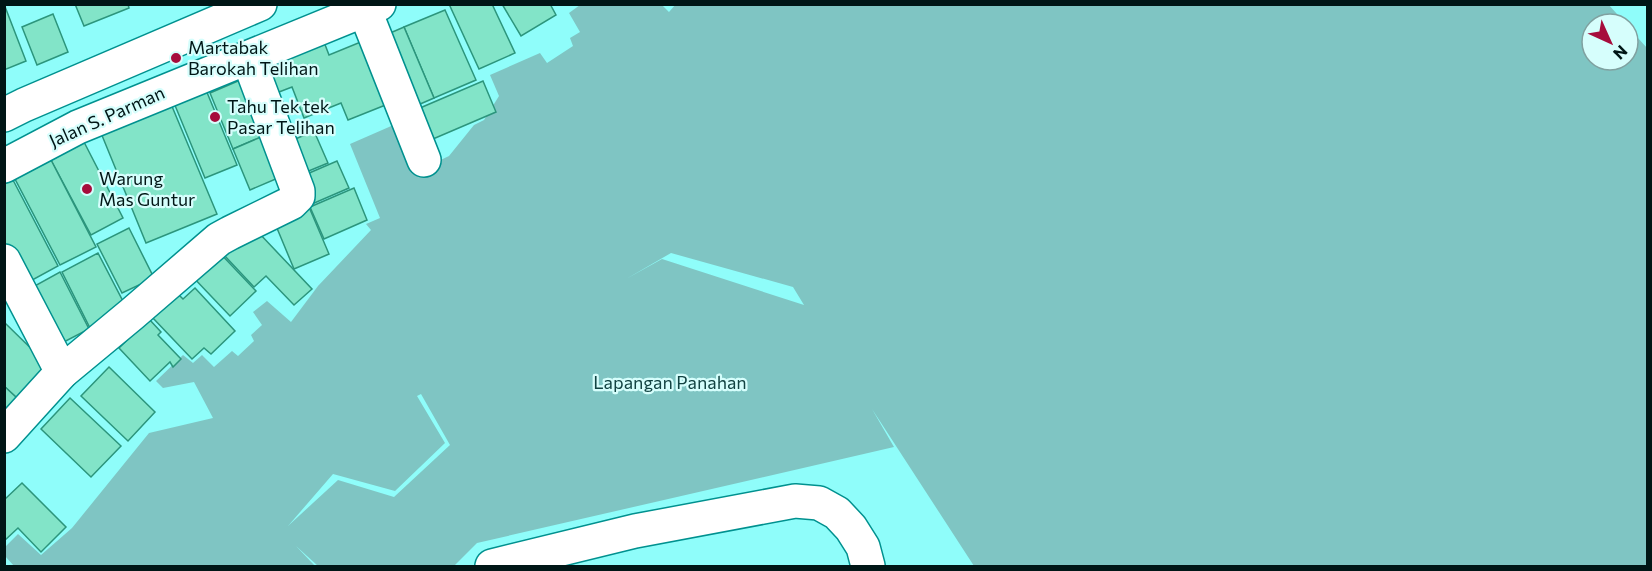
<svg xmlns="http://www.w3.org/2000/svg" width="1652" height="571" viewBox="0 0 1652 571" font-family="Commissioner,sans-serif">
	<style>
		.green { fill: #7fc5c3; fill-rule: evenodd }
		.building { fill: #82e4c8; stroke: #2c957c; stroke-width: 1.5 }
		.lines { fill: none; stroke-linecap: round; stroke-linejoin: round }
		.minor-casing { stroke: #00918f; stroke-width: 36 }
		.major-casing { stroke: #00918f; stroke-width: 36 }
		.minor { stroke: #fff; stroke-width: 33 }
		.major { stroke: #fff; stroke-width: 33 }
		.poi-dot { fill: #a60d3c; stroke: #d6fefc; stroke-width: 2 }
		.labels { text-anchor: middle; stroke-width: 4.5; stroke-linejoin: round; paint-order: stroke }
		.poi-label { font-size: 18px; fill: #001616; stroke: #d6fefc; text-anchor: start }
		.street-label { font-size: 18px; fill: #001616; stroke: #d6fefc }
		.park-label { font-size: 18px; fill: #124342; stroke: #d6fefc }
	</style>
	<rect width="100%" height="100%" fill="#8ffdfa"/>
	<path class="green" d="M676 4H1608L1626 24H1592V60H1628V27L1647 48V566H974L872 409 894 447 477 543 454 566H318L296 546 315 566H14L5 556V547L18 534 41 555 72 528 149 433 213 418 194 382 163 388 156 381 183 355 193 363 202 355 214 367 232 351 238 356 254 341 251 335 262 325 253 312 267 301 291 322 318 286 371 230 366 224 380 218 350 144 405 120 426 167 449 156 474 125 484 120 499 96 490 75 540 53 547 63 573 46 570 38 580 32 569 13 580 5H662L669 12ZM671 253 793 287 804 305 662 259 626 279ZM421 394 450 445 394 497 338 480 288 526 333 474 395 491 445 443 417 396Z"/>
	<g class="building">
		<path d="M4 4 26 61 4 70Z"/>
		<path d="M75 4H128L129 8 84 26Z"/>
		<path d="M449 4H492L515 53 479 69Z"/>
		<path d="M502 4H550L556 15 521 36Z"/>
		<path d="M445 10 476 80 434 98 404 27Z"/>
		<path d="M53 14 68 52 37 65 22 27Z"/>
		<path d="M404 27 434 98 411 108 381 37Z"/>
		<path d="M368 39 393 102 348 120 341 103 304 118 292 87 266 97 255 69 324 42 329 55Z"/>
		<path d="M245 78 268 134 233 149 210 93Z"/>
		<path d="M483 81 496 112 426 142 413 111Z"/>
		<path d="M206 90 237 165 205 178 174 103Z"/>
		<path d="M171 104 217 214 146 243 101 133Z"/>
		<path d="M314 131 328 163 299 175 286 143Z"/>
		<path d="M268 134 285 175 250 190 233 149Z"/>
		<path d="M84 142 123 218 91 235 51 160Z"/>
		<path d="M51 160 96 247 60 265 15 179Z"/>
		<path d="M337 161 349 188 312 204 300 177Z"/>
		<path d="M13 180 58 266 25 284 4 246V184Z"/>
		<path d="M354 188 367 220 324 239 310 207Z"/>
		<path d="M309 207 329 254 294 269 274 221Z"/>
		<path d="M129 228 154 278 122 293 97 244Z"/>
		<path d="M258 232 312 289 294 305 266 276 254 287 223 254Z"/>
		<path d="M217 250 256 291 230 316 191 275Z"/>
		<path d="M98 253 127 309 90 328 62 272Z"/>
		<path d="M60 272 89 329 60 344 31 288Z"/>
		<path d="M195 288 235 331 211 354 204 348 192 359 152 317 178 294 183 299Z"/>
		<path d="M149 319 161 332 158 335 181 359 173 367 170 362 150 381 119 348Z"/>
		<path d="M5 323 49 366 17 398 4 386Z"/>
		<path d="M109 367 155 412 128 441 81 396Z"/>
		<path d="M4 386 17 398 4 411Z"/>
		<path d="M70 398 121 446 91 477 41 429Z"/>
		<path d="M22 483 66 527 41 552 18 528 4 541V500Z"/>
	</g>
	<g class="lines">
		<g class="minor-casing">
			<g id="minor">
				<path d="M365 11 424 160"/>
				<path d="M4 261 62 372"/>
				<path d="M4 436 62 372 132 314 219 239 230 233 291 203 298 196V191L248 58"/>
				<path d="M492 566 635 531 795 501 819 503 837 513 851 528 863 547 868 566"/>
			</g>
		</g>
		<g class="major-casing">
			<g id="major">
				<path d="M4 115 24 105 260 4"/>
				<path d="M4 166 78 127 379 4"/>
			</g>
		</g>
		<use href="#minor" class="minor"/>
		<use href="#major" class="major"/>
	</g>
	<g class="poi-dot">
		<circle cx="176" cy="58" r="6"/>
		<circle cx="215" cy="117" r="6"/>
		<circle cx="87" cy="189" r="6"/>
	</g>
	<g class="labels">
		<g class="poi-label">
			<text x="188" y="54">Martabak<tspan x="188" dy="21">Barokah Telihan</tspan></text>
			<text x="227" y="113">Tahu Tek tek<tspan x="227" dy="21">Pasar Telihan</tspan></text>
			<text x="99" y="185">Warung<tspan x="99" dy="21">Mas Guntur</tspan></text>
		</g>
		<g class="street-label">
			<text transform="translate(107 117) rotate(-24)" y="6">Jalan S. Parman</text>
		</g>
		<g class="park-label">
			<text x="670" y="389">Lapangan Panahan</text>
		</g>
	</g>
	<rect width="1652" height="571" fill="none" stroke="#001616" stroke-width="12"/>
	<g transform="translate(1610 42) rotate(135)"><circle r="28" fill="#d6fefc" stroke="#80a1a0" stroke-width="1.5"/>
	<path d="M0-4.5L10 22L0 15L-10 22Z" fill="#a60d3c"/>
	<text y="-9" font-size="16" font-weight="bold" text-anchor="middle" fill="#001616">N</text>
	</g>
</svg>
